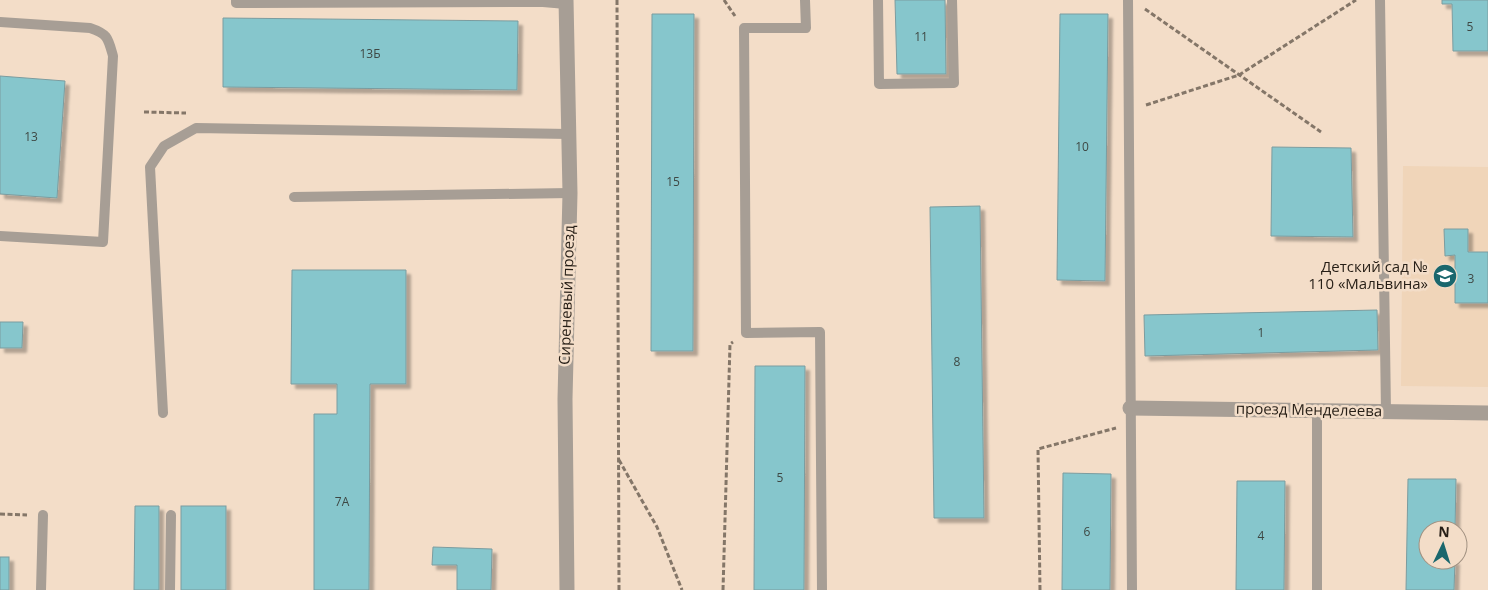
<svg xmlns="http://www.w3.org/2000/svg" width="1488" height="590" viewBox="0 0 1488 590" font-family="'Open Sans',sans-serif">
	<style>
		.built { fill: #f0d5b9 }
		.building { fill: #86c6cc; stroke: #7b9c9f; filter: url(#shadow) }
		.lines { fill: none; stroke-linecap: round; stroke-linejoin: round }
		.path { stroke: #847668; stroke-width: 3; stroke-dasharray: 5 2.5; stroke-linecap: butt }
		.lane { stroke: #a79e95; stroke-width: 10 }
		.street { stroke: #a79e95; stroke-width: 15 }
		.labels { text-anchor: middle; stroke-width: 5; stroke-linejoin: round; paint-order: stroke }
		.number-label { font-size: 12px; fill: #3e4844 }
		.poi-label { font-size: 15px; fill: #261e16; stroke: #f3ddc8; text-anchor: end }
		.street-label { font-size: 15px; fill: #261e16; stroke: #f3ddc8 }
	</style>
	<defs>
		<filter id="shadow"><feDropShadow dx="4.5" dy="4.5" stdDeviation="1" flood-color="#0004"/></filter>
	</defs>
	<rect width="100%" height="100%" fill="#f3ddc8"/>
	<path class="built" d="M1403 166 1488 167V387L1401 386Z"/>
	<g class="building">
		<path d="M895 0H945L946 74H897Z"/>
		<path d="M1442 0H1488V51H1453L1452 4H1442Z"/>
		<path d="M652 14H694L693 351H651Z"/>
		<path d="M1060 14H1108L1105 281 1057 280Z"/>
		<path d="M223 18 518 21 517 90 223 87Z"/>
		<path d="M0 76 65 81 57 198 0 194Z"/>
		<path d="M1272 147 1351 148 1353 237 1271 236Z"/>
		<path d="M980 206 984 518H934L930 207Z"/>
		<path d="M1444 229H1468V252H1488V303H1455V255L1445 256Z"/>
		<path d="M292 270H406V384H370L369 590H314V414H337V384H291Z"/>
		<path d="M1377 310 1378 350 1145 356 1144 315Z"/>
		<path d="M0 322H23L22 348H0Z"/>
		<path d="M755 366H805L804 590H754Z"/>
		<path d="M1063 473 1111 474 1110 590H1062Z"/>
		<path d="M1408 479H1456L1455 530H1428V560H1455L1454 590H1406Z"/>
		<path d="M1237 481H1285L1284 590H1236Z"/>
		<path d="M135 506H159V590H134Z"/>
		<rect x="181" y="506" width="45" height="84"/>
		<path d="M433 547 492 549 491 590H457V565H432Z"/>
		<rect x="0" y="557" width="9" height="33"/>
	</g>
	<g class="lines">
		<g class="path">
			<path d="M617 0 619 590"/>
			<path d="M724 0 735 16"/>
			<path d="M1145 9 1321 132"/>
			<path d="M1146 105 1239 75 1356 0"/>
			<path d="M144 112 186 113"/>
			<path d="M619 460 657 527 682 590"/>
			<path d="M0 514 27 515"/>
			<path d="M723 590 730 344 733 342"/>
			<path d="M1040 590 1038 449 1116 428"/>
		</g>
		<g class="lane">
			<path d="M236 0V3L543 2 566 4"/>
			<path d="M805 0 806 28H744L746 333 820 332 822 590"/>
			<path d="M878 0 879 84 954 83 952 0"/>
			<path d="M1128 0 1132 590"/>
			<path d="M1380 0 1386 411"/>
			<path d="M0 22 90 28C108 34 108 38 113 56L103 242 0 236"/>
			<path d="M294 197 570 193"/>
			<path d="M163 413 150 167 164 146 196 128 569 134"/>
			<path d="M41 590 43 515"/>
			<path d="M170 590 171 515"/>
			<path d="M1317 590V411"/>
		</g>
		<g class="street">
			<path d="M566 0 570 193 565 399 567 590"/>
			<path d="M1130 408 1488 413"/>
		</g>
	</g>
	<defs>
		<g id="school-disc" transform="scale(1.25)"><circle r="9.5" fill="#1a676d" stroke="#f3ddc8"/><path d="M0-5L7-2L0 1L-7-2ZM-4 1L0 2.5L4 1V4Q0 6-4 4Z" fill="#fff"/></g>
	</defs>
	<g fill-rule="evenodd">
		<use href="#school-disc" x="1445" y="276"/>
	</g>
	<g class="labels">
		<g class="number-label">
			<text x="1470" y="31">5</text>
			<text x="921" y="41">11</text>
			<text x="370" y="58">13Б</text>
			<text x="31" y="141">13</text>
			<text x="1082" y="151">10</text>
			<text x="673" y="186">15</text>
			<text x="1471" y="283">3</text>
			<text x="1261" y="337">1</text>
			<text x="957" y="366">8</text>
			<text x="780" y="482">5</text>
			<text x="342" y="506">7А</text>
			<text x="1087" y="536">6</text>
			<text x="1261" y="540">4</text>
		</g>
		<g class="poi-label">
			<text x="1428" y="272">Детский сад №<tspan x="1428" dy="17">110 «Мальвина»</tspan></text>
		</g>
		<g class="street-label">
			<text transform="translate(567 295) rotate(-88)" y="5">Сиреневый проезд</text>
			<text transform="translate(1309 410) rotate(1)" y="5">проезд Менделеева</text>
		</g>
	</g>
	<g transform="translate(1443 545) rotate(4)"><circle r="24" fill="#f3ddc8" stroke="#a19181"/>
	<path d="M0-4L9 19L0 12L-9 19Z" fill="#1a676d"/>
	<text y="-8" font-size="14" font-weight="bold" text-anchor="middle" fill="#261e16">N</text>
	</g>
</svg>
